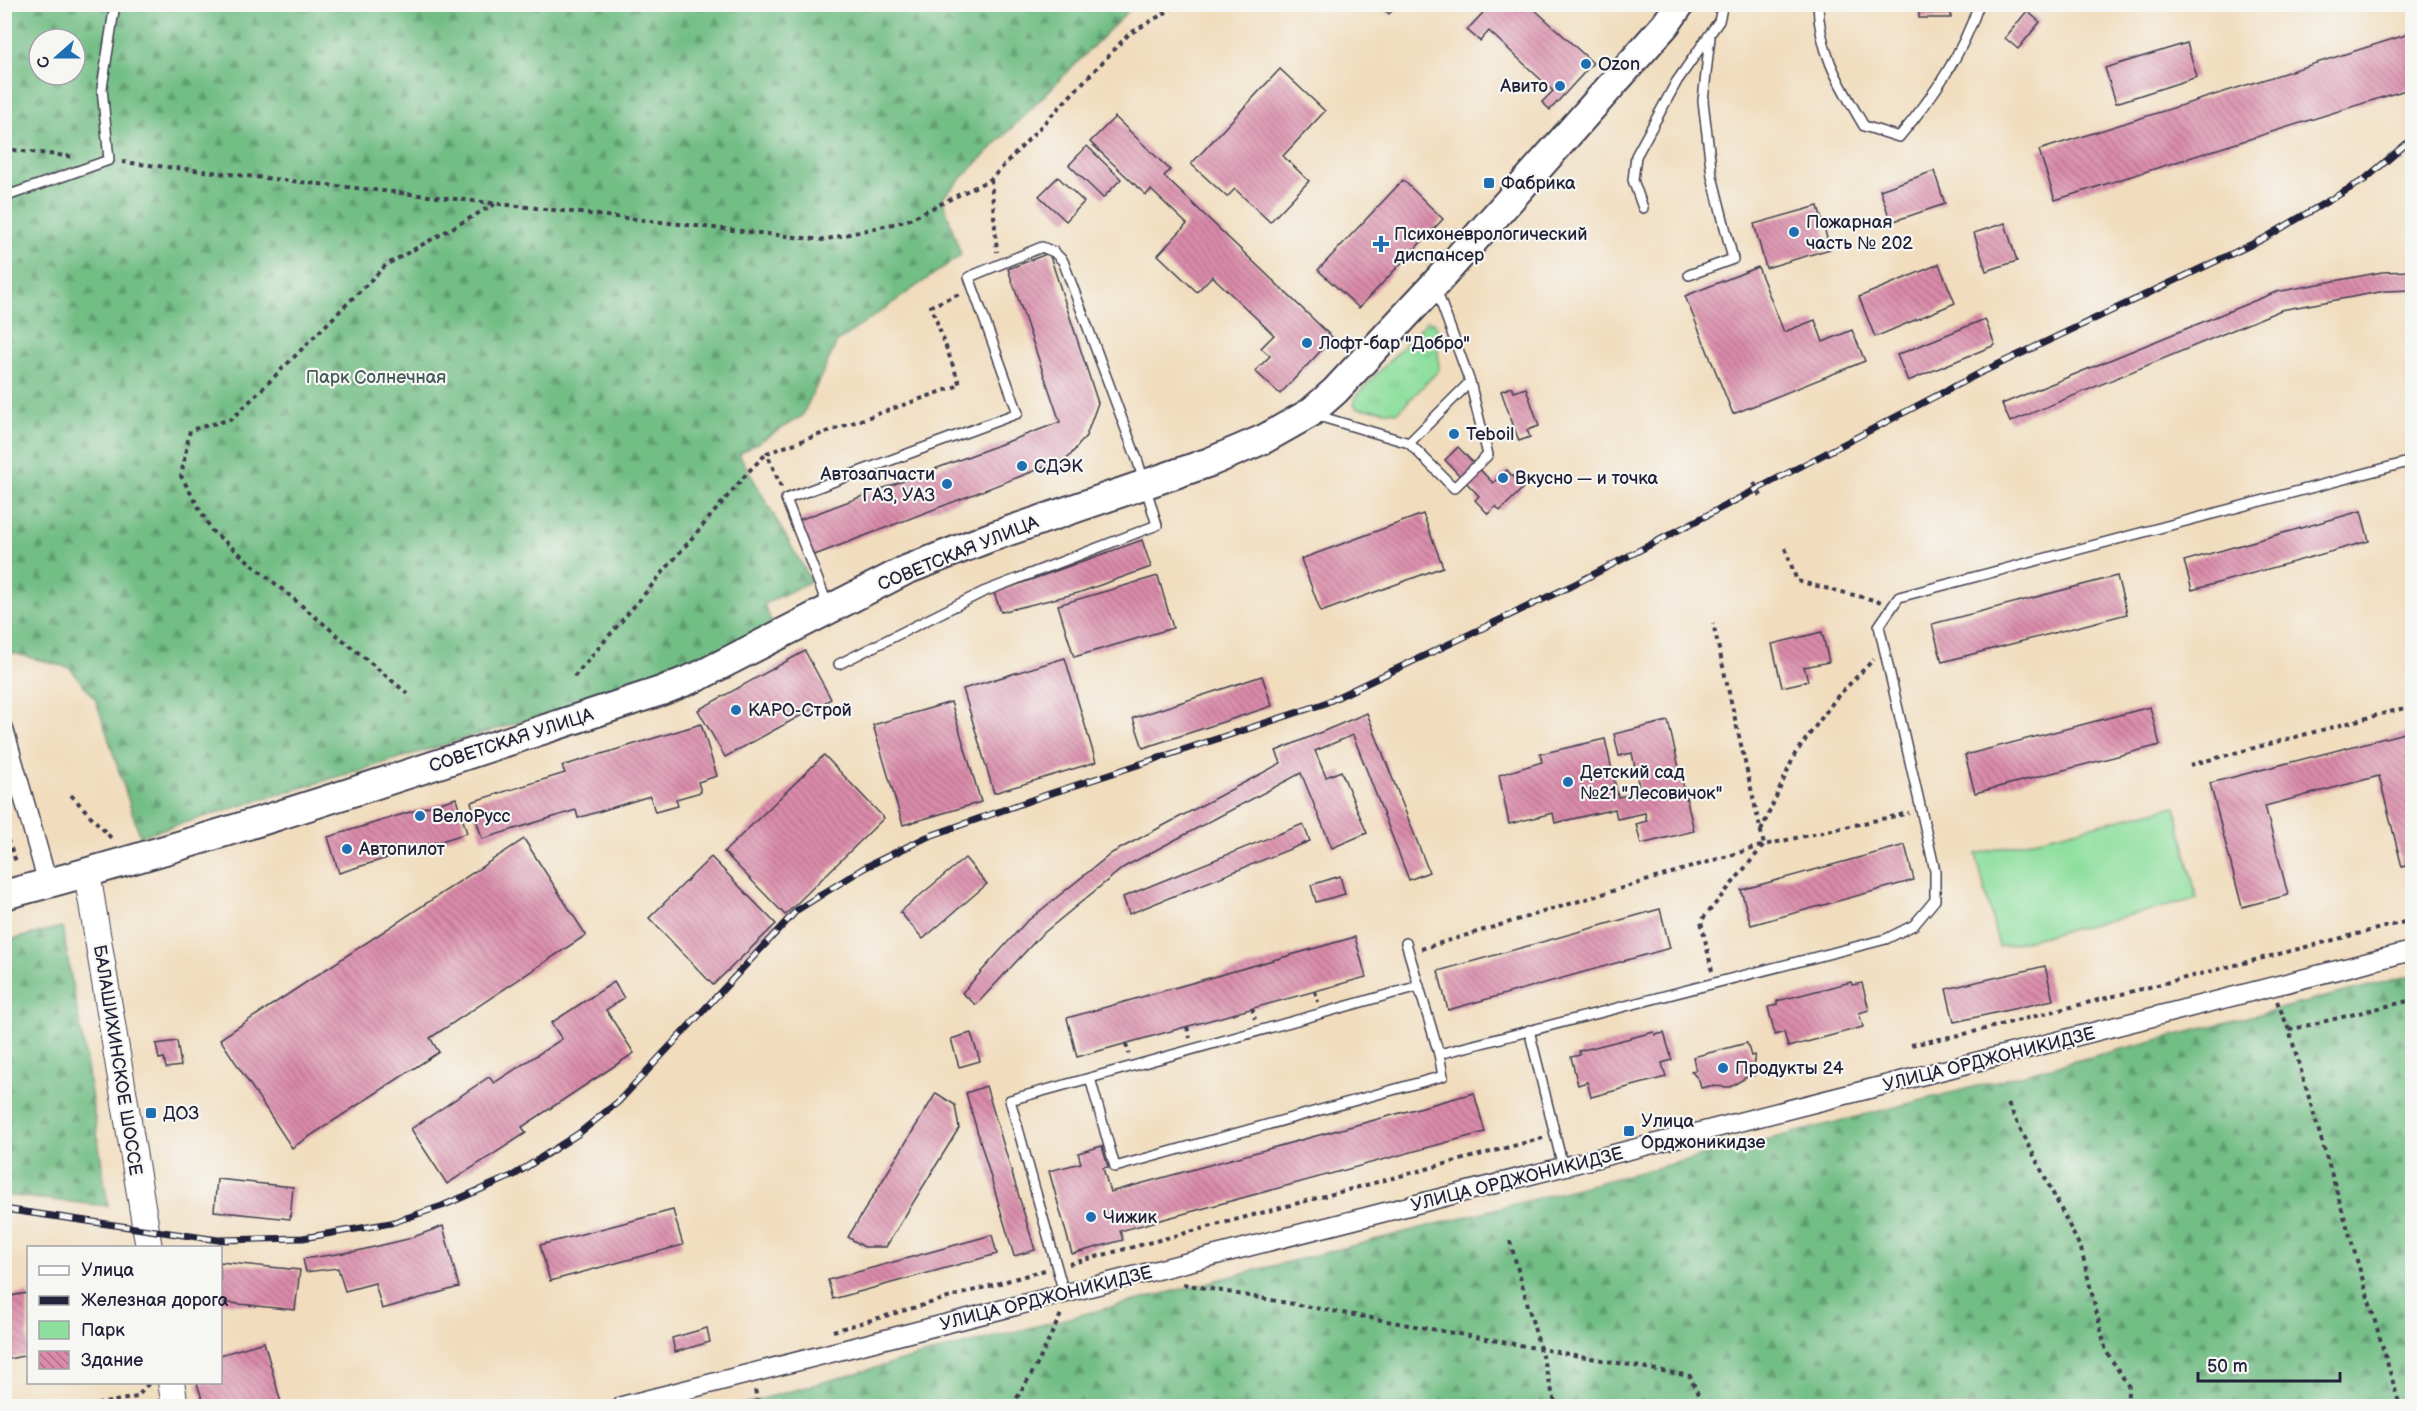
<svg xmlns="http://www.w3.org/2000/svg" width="2417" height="1411" viewBox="0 0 2417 1411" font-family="'Balsamiq Sans',sans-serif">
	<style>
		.grass { fill: url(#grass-tufts); stroke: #58806c; stroke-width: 1.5 }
		.forest { fill: url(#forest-firs); stroke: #4a7060; stroke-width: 1.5; fill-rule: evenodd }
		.park { fill: #8edf9e; stroke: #58806c; stroke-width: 1.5 }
		.building { fill: url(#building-back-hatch) }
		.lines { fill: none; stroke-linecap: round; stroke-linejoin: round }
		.lane-casing { stroke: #413e4f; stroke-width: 12 }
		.street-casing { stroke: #413e4f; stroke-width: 21 }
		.secondary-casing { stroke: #413e4f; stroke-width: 28 }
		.primary-casing { stroke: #413e4f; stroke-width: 32 }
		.path { stroke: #413e4f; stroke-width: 4; stroke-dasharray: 4.5 4.5; stroke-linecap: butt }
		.lane { stroke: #fff; stroke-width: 9 }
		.street { stroke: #fff; stroke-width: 18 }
		.secondary { stroke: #fff; stroke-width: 26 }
		.primary { stroke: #fff; stroke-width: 28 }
		.rail-casing { stroke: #22223b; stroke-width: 7 }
		.rail { stroke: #f6f6f2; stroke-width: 4.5; stroke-dasharray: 14; stroke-linecap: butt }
		.poi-dot { fill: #1f6fb2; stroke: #f6f6f2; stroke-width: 2 }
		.labels { text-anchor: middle; stroke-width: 4.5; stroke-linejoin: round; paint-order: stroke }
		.poi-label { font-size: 18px; fill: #22223b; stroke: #f6f6f2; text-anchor: start }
		.park-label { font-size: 18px; fill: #425b59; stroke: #f6f6f2 }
		.street-label { font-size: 18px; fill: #22223b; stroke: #f6f6f2 }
	</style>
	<defs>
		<pattern id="grass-tufts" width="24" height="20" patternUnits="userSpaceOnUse" patternTransform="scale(1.5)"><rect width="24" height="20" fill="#8edf9e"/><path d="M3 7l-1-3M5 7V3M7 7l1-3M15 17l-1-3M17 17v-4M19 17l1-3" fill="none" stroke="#7abf89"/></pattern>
		<pattern id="forest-firs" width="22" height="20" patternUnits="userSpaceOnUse" patternTransform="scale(1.5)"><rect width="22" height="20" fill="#72be85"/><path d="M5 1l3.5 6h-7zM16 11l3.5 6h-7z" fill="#5d9a6e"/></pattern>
		<pattern id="building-back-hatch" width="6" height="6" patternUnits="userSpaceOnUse" patternTransform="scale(1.5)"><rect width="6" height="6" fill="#da8ba9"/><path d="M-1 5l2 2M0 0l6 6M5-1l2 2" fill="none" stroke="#b0718b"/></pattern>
	</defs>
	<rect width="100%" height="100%" fill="#f6f6f2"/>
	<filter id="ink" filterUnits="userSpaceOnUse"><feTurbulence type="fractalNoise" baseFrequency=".0167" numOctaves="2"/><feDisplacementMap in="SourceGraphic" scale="12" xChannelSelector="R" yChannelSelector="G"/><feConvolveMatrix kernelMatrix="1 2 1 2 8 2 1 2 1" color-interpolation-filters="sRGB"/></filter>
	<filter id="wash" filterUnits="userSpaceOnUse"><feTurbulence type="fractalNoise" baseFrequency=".008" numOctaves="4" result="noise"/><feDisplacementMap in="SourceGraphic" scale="24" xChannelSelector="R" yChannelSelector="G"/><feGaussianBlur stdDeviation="1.35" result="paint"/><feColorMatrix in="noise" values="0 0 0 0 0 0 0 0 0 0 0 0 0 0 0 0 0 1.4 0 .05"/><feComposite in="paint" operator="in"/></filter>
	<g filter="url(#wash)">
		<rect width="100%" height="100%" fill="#f1ddbe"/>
		<path class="grass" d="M1427 321 1435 323 1437 328 1439 370 1398 412 1357 408 1354 404 1356 396Z"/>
		<g class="forest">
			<path d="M4 5H1134L942 198 961 255 837 342 802 416 739 454 811 581 764 604 773 626 640 686 140 836 96 700 70 668 5 651ZM39 39H75V75H39Z"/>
			<path d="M62 927 86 1060 108 1206 5 1195V941Z"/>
			<path d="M2412 975V1406H736L908 1359Z"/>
		</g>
		<path class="park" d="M2175 806 2197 899 1999 947 1976 854Z"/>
		<g id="blocks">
			<g class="building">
				<path d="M1379 4H1399L1389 14Z"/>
				<path d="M1491 4H1536L1533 8 1593 63 1550 110 1542 102 1553 91 1489 31 1480 41 1467 30Z"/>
				<rect x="1919" y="4" width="32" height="14"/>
				<path d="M2027 11 2040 22 2018 49 2005 38Z"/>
				<path d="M2412 33V88L2055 200 2039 150Z"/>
				<path d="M2187 43 2197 77 2116 103 2105 68Z"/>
				<path d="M1280 69 1325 111 1283 156 1309 181 1270 222 1235 189 1227 197 1191 164Z"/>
				<path d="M1115 117 1170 170 1164 176 1333 338 1280 394 1255 371 1270 356 1261 348 1274 335 1212 276 1197 292 1158 255 1187 224 1151 190 1146 195 1090 142Z"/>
				<path d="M1087 146 1121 179 1103 198 1069 165Z"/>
				<path d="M1934 171 1945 204 1891 222 1880 190Z"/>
				<path d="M1058 177 1084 202 1066 221 1039 196Z"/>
				<path d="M1403 180 1443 219 1359 308 1318 270Z"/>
				<path d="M1818 206 1830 249 1766 268 1754 224Z"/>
				<path d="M2005 223 2017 261 1986 271 1974 233Z"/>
				<path d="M1049 253 1098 403 1086 436 1068 458 812 556 799 520 1060 422 1008 269Z"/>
				<path d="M1939 264 1955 303 1875 337 1859 297Z"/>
				<path d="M1758 267 1784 332 1815 320 1823 342 1852 330 1865 361 1733 414 1685 296Z"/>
				<path d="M2412 271V290L2385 291 2281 310 2010 422 2002 404 2276 292 2382 272Z"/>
				<path d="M1985 319 1995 345 1908 381 1897 355Z"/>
				<path d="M1512 387 1514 392 1526 388 1539 426 1527 430 1530 437 1519 441 1501 391Z"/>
				<path d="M1458 447 1493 483 1507 470 1523 488 1500 511 1496 506 1488 514 1475 500 1479 496 1445 460Z"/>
				<path d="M2361 511 2369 541 2192 590 2184 561Z"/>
				<path d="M1423 514 1443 567 1321 612 1301 559Z"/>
				<path d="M1142 540 1151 567 1078 593 1001 612 994 593Z"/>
				<path d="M1158 576 1173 628 1074 657 1058 605Z"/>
				<path d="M2117 576 2127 614 1942 662 1932 624Z"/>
				<path d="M1822 632 1829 662 1804 667 1808 681 1782 687 1772 644Z"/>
				<path d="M805 651 831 699 725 757 698 710Z"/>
				<path d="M1065 658 1096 762 994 793 963 689Z"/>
				<path d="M1262 676 1272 706 1143 748 1133 718Z"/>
				<path d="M951 702 981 802 903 825 873 725Z"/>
				<path d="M2150 707 2160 745 1975 793 1965 755Z"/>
				<path d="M1367 713 1429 872 1409 880 1353 735 1315 751 1326 777 1341 771 1367 833 1332 848 1301 773 1124 867 1040 936 976 1005 962 993 1025 923 1112 853 1281 763 1276 751Z"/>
				<path d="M1668 721 1694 831 1641 844 1636 824 1647 821 1645 813 1617 819 1615 809 1555 823 1553 813 1509 824 1499 775 1542 762 1540 754 1605 739 1618 797 1640 792 1632 753 1619 756 1614 734Z"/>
				<path d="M701 724 717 776 698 782 701 792 676 799 678 806 655 812 650 796 578 818 576 810 482 839 471 802 565 773 562 766Z"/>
				<path d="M2412 731V864L2402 867 2379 776 2265 806 2288 895 2242 907 2210 783Z"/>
				<path d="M824 755 884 818 785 915 724 852Z"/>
				<path d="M456 798 467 833 339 873 328 837Z"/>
				<path d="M1303 824 1310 841 1129 914 1123 897Z"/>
				<path d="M524 839 586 935 430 1038 439 1052 292 1148 220 1039Z"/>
				<path d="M1905 845 1914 880 1751 925 1741 890Z"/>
				<path d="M711 857 776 924 713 985 649 918Z"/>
				<path d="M965 858 987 884 923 939 900 912Z"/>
				<path d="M1340 876 1345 894 1316 902 1311 885Z"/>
				<path d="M1660 909 1670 948 1448 1010 1438 971Z"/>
				<path d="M1355 937 1366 977 1077 1057 1067 1018Z"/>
				<path d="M2045 966 2053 1000 1954 1022 1946 989Z"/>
				<path d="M614 982 624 998 606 1010 634 1053 522 1127 526 1133 447 1184 411 1129 489 1077 494 1083 562 1039 551 1023Z"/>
				<path d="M1851 982 1852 985 1862 983 1869 1010 1859 1013 1863 1027 1788 1047 1784 1032 1775 1035 1768 1007 1777 1005V1001Z"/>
				<path d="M1654 1032 1655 1035 1664 1033 1672 1060 1662 1063 1666 1077 1591 1097 1587 1082 1578 1085 1571 1057 1580 1055 1579 1051Z"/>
				<path d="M971 1033 980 1061 959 1067 951 1039Z"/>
				<path d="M177 1041 181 1066 166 1068 164 1058 159 1059 156 1044Z"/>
				<path d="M1747 1043 1751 1056 1755 1055 1753 1066 1755 1075 1747 1077 1730 1087 1710 1086 1701 1088 1699 1080 1691 1071 1696 1070 1693 1057Z"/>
				<path d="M986 1086 1035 1250 1014 1256 966 1093Z"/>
				<path d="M936 1093 955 1105 959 1128 886 1247H864L848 1237Z"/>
				<path d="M1474 1093 1485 1132 1120 1231 1123 1240 1072 1254 1049 1171 1081 1163 1078 1153 1102 1146 1108 1167 1103 1168 1110 1192Z"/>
				<path d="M217 1179 293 1187 290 1219 214 1211Z"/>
				<path d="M673 1210 683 1245 550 1281 540 1245Z"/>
				<path d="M443 1226 459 1287 382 1309 375 1283 345 1291 338 1268 306 1272 303 1259 357 1251 408 1239Z"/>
				<path d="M992 1235 997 1254 833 1299 828 1280Z"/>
				<path d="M220 1262 300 1270 295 1310 220 1302Z"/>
				<path d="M28 1293V1355L4 1360V1297Z"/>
				<path d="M707 1328 710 1342 675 1352 672 1338Z"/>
				<path d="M264 1342 282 1406H204L197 1383H220V1355Z"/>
			</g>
		</g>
	</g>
	<g filter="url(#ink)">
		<use href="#blocks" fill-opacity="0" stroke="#413e4f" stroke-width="1.5"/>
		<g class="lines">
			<g class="lane-casing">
				<g id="lane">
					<path d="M1818 4C1819 53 1840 85 1864 126L1899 137C1933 97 1962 55 1979 4"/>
					<path d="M4 197 109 160 102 88 115 4"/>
					<path d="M1643 208 1633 180 1636 156 1677 81 1719 21 1723 4"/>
					<path d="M1689 275 1733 259 1712 176 1703 101 1710 37"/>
					<path d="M1315 415 1409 443 1470 382 1436 289"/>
					<path d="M1409 443 1454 488 1488 455 1470 382"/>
					<path d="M828 606 786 499 1018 413 969 277 1042 247 1054 252 1063 261 1138 462 1157 525 983 592 839 664"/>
					<path d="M1406 943 1439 1054"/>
					<path d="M1529 1030 1563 1167"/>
					<path d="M1090 1078 1419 986"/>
					<path d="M1064 1293 1010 1100 1090 1078 1115 1167 1443 1076 1439 1054 1886 939 1914 925 1935 900V871L1879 626 1899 597 2412 461"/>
				</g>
			</g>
			<g class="street-casing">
				<g id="street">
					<path d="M4 729 48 884"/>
					<path d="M622 1406 2412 951"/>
				</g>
			</g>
			<g class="secondary-casing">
				<g id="secondary">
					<path d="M87 873 149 1248"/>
					<path d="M171 1382 175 1406"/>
				</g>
			</g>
			<g class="primary-casing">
				<path id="primary" d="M4 895C226 837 443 762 661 691L699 676 906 570 991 537 1210 462 1264 439 1310 413 1335 391 1434 285 1666 24 1680 4"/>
			</g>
			<g class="path">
				<path d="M4 149 75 157"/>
				<path d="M122 162 823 240 906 221 991 179 1129 34 1180 4"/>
				<path d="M991 179 997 252"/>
				<path d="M1754 483 1757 488"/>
				<path d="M781 487 767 453 960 385 931 306 962 293"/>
				<path d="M1759 492 1761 496"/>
				<path d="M1785 548 1797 581 1882 602"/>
				<path d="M574 677 749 471 767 453"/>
				<path d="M408 694 212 531 181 476 190 430 232 419 386 265 495 204"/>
				<path d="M2190 765 2412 706"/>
				<path d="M71 795 112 839"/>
				<path d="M4 831 17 864"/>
				<path d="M1761 831 1795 754 1837 697 1874 659"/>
				<path d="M1421 949 1764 845 1713 623"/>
				<path d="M1712 971 1701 921 1764 845 1909 813"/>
				<path d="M1315 991 1318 1002"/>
				<path d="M2277 1001 2289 1030 2400 1406"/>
				<path d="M1252 1008 1255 1019"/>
				<path d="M1187 1027 1190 1038"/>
				<path d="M2289 1030 2412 1000"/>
				<path d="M1126 1044 1129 1054"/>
				<path d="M1911 1045 1969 1033 2412 920"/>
				<path d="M2008 1104 2081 1249 2106 1351 2129 1387 2126 1406"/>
				<path d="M1510 1241 1556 1406"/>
				<path d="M1069 1264 1543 1138"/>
				<path d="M1183 1284 1690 1376 1703 1406"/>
				<path d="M833 1331 1045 1270"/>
				<path d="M755 1390 759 1406"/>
				<path d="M88 1406 137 1397 149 1383"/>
				<path d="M1012 1406 1037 1365 1062 1312"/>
			</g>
			<use href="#lane" class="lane"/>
			<use href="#street" class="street"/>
			<use href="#secondary" class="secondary"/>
			<use href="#primary" class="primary"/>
			<g class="rail-casing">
				<path id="rail" d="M4 1209 218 1240 303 1238 391 1223 442 1206 514 1175 578 1134 618 1102 797 910 864 868 927 837 1037 798 1323 704 1571 586 1982 372 2263 239 2364 180 2412 139"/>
			</g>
			<use href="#rail" class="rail"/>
		</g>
	</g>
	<g class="poi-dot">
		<circle cx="1586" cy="64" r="6"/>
		<circle cx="1560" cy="86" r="6"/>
		<rect x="1483" y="177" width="12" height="12" rx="3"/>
		<circle cx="1794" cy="232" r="6"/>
		<path d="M1378 235h6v6h6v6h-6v6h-6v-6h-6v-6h6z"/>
		<circle cx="1307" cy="343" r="6"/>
		<circle cx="1454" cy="434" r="6"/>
		<circle cx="1022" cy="466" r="6"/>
		<circle cx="1503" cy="478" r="6"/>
		<circle cx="947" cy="484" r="6"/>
		<circle cx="736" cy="710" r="6"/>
		<circle cx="1568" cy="782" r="6"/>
		<circle cx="420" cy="816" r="6"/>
		<circle cx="347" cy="849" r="6"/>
		<circle cx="1723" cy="1068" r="6"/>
		<rect x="145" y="1107" width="12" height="12" rx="3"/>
		<rect x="1623" y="1125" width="12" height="12" rx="3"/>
		<circle cx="1091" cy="1217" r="6"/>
	</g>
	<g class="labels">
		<g class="poi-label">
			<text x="1598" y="70">Ozon</text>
			<text x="1548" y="92" text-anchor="end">Авито</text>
			<text x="1501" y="189">Фабрика</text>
			<text x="1806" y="228">Пожарная<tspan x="1806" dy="21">часть № 202</tspan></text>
			<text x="1394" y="240">Психоневрологический<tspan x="1394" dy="21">диспансер</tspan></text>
			<text x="1319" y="349">Лофт-бар "Добро"</text>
			<text x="1466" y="440">Teboil</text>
			<text x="1034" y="472">СДЭК</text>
			<text x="935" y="480" text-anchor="end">Автозапчасти<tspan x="935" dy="21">ГАЗ, УАЗ</tspan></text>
			<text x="1515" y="484">Вкусно — и точка</text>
			<text x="748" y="716">КАРО-Строй</text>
			<text x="1580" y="778">Детский сад<tspan x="1580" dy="21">№21 "Лесовичок"</tspan></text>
			<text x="432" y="822">ВелоРусс</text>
			<text x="359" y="855">Автопилот</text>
			<text x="1735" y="1074">Продукты 24</text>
			<text x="163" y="1119">ДОЗ</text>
			<text x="1641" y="1127">Улица<tspan x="1641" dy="21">Орджоникидзе</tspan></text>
			<text x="1103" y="1223">Чижик</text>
		</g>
		<g class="park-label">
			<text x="376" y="383">Парк Солнечная</text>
		</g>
		<g class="street-label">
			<text transform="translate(958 553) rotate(-22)" y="6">СОВЕТСКАЯ УЛИЦА</text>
			<text transform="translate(511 740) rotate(-18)" y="6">СОВЕТСКАЯ УЛИЦА</text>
			<text transform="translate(1989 1059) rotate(-14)" y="6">УЛИЦА ОРДЖОНИКИДЗЕ</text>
			<text transform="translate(118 1060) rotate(81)" y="6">БАЛАШИХИНСКОЕ ШОССЕ</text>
			<text transform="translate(1517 1179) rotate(-14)" y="6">УЛИЦА ОРДЖОНИКИДЗЕ</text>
			<text transform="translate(1046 1298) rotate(-14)" y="6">УЛИЦА ОРДЖОНИКИДЗЕ</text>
		</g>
	</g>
	<rect width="2417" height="1411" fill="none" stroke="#f6f6f2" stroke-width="24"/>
	<rect x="27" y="1246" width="195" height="138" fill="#f6f6f2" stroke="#a1a1a9" stroke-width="1.5"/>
	<rect x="39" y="1266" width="30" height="9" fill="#ffffff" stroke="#a1a1a9" stroke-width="1.5"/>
	<text x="81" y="1276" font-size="18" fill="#22223b">Улица</text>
	<rect x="39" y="1296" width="30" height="9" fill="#22223b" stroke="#a1a1a9" stroke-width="1.5"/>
	<text x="81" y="1306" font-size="18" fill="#22223b">Железная дорога</text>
	<rect x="39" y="1321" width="30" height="18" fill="#8edf9e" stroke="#a1a1a9" stroke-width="1.5"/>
	<text x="81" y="1336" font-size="18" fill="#22223b">Парк</text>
	<rect x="39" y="1351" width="30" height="18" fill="url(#building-back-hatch)" stroke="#a1a1a9" stroke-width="1.5"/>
	<text x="81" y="1366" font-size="18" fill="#22223b">Здание</text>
	<g transform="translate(57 57) rotate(249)"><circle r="28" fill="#f6f6f2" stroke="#a1a1a9" stroke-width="1.5"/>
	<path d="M0-4.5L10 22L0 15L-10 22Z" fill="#1f6fb2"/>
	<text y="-9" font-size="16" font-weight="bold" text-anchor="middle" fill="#22223b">С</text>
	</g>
	<path d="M2198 1372v9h142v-9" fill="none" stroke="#22223b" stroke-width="3"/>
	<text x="2207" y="1372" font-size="18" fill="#22223b" stroke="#f6f6f2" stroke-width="4.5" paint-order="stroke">50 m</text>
</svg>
